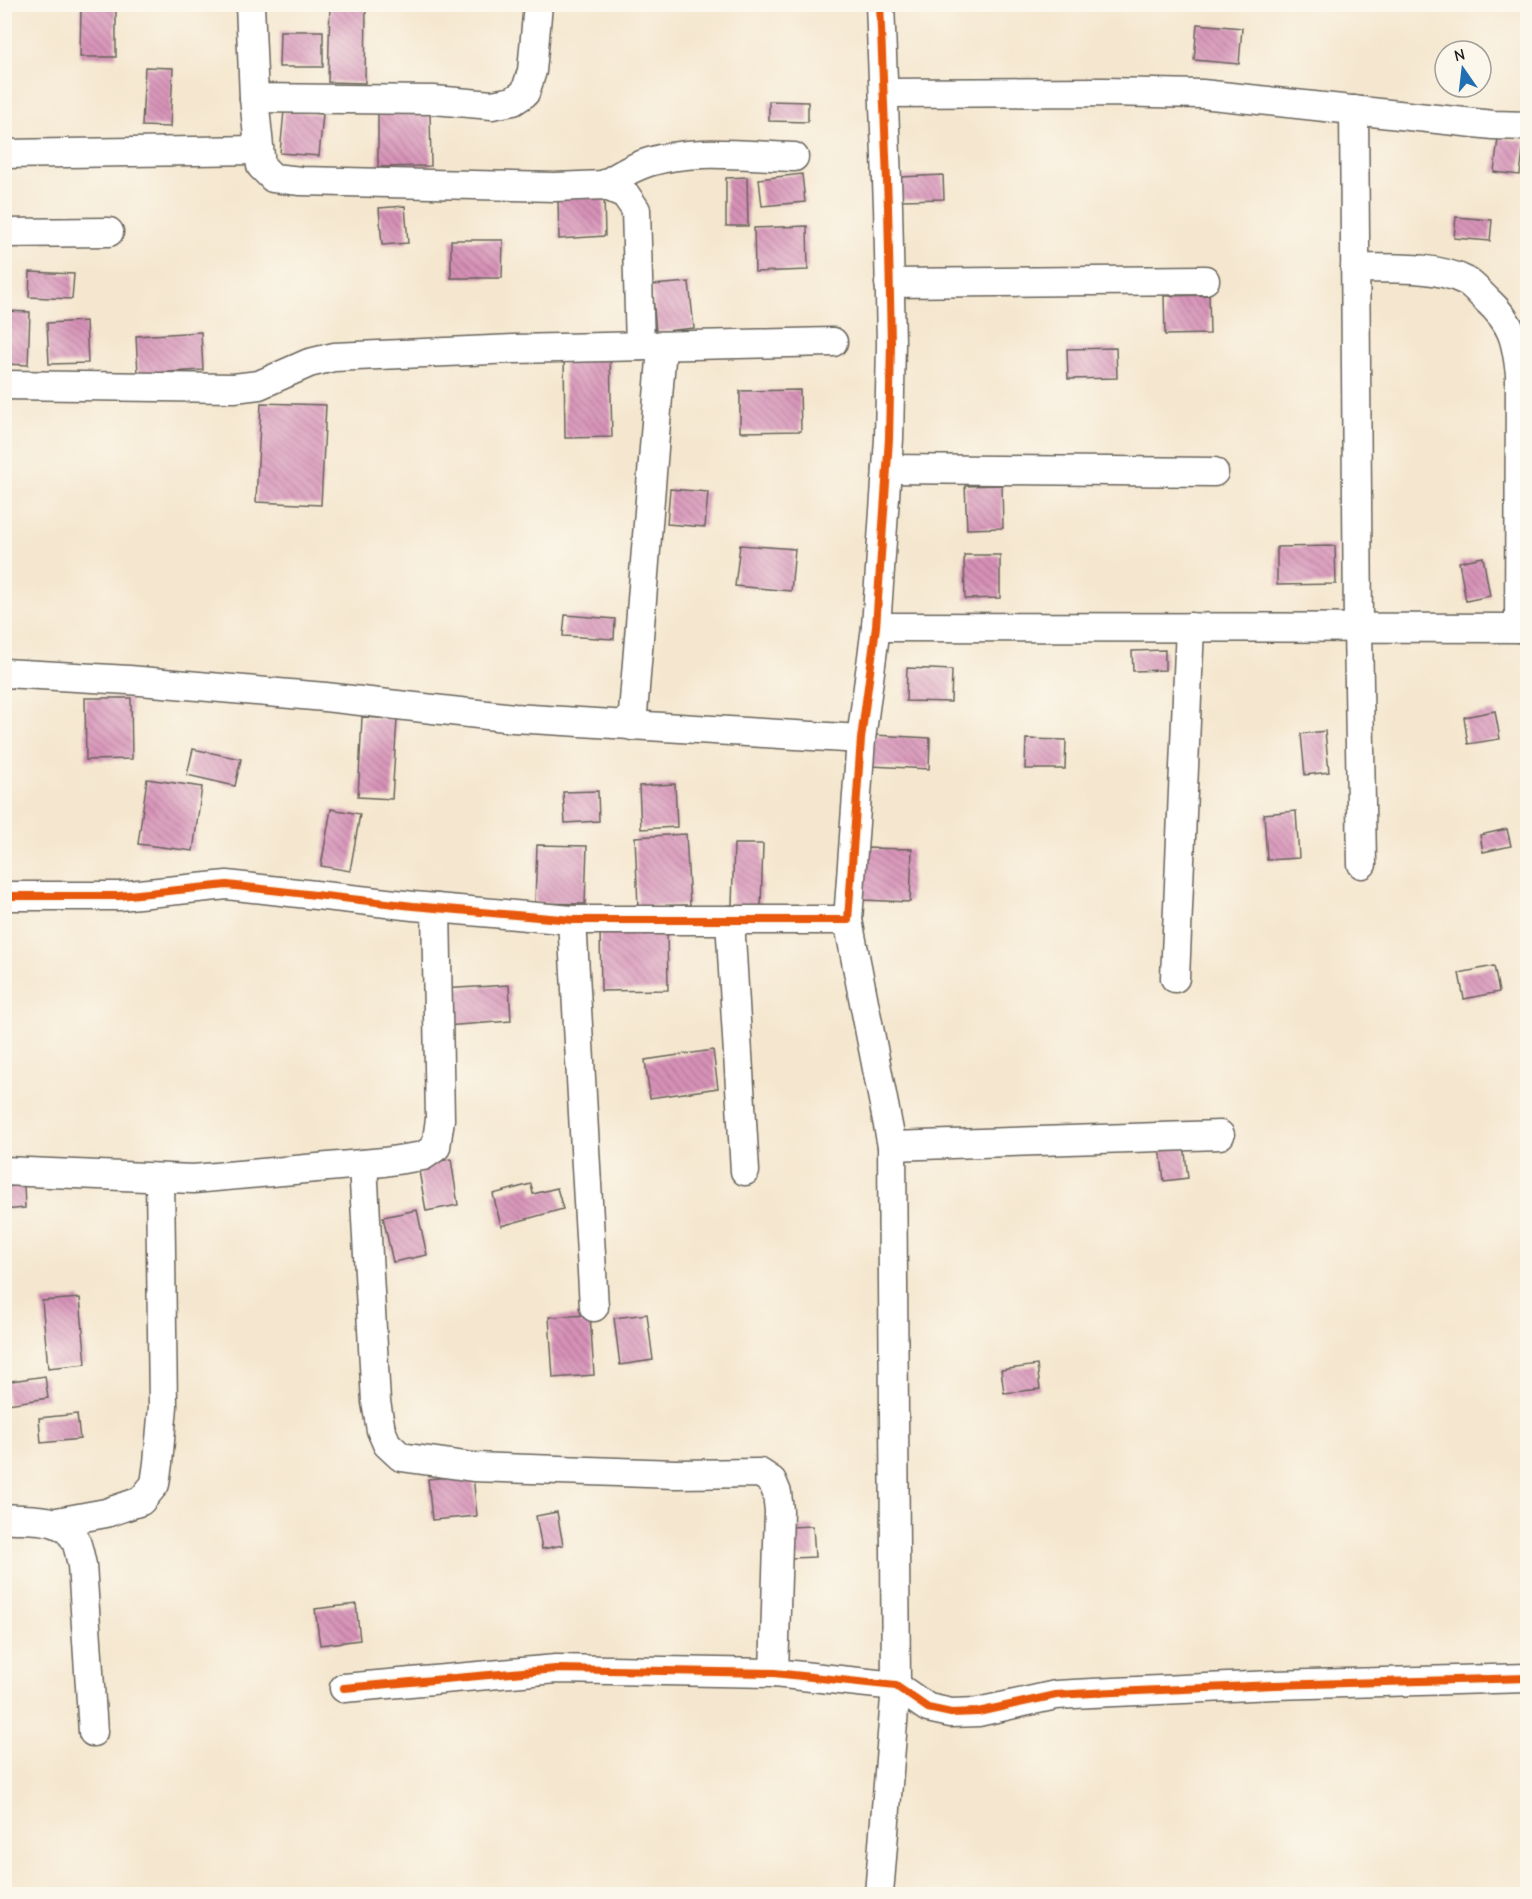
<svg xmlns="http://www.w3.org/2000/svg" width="1532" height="1899" viewBox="0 0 1532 1899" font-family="'Comic Neue',sans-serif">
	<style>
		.building { fill: url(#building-back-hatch) }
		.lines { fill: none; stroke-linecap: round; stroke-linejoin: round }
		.street-casing { stroke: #68635b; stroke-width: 31 }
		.street { stroke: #fff; stroke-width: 28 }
		.cycleway-casing { stroke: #fbf7ec; stroke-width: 11 }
		.cycleway { stroke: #e8590c; stroke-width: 8 }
	</style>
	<defs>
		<pattern id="building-back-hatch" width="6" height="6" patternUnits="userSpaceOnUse" patternTransform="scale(1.5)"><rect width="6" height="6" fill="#d792b8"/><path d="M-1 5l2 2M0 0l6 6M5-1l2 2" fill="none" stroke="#ae7695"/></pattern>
	</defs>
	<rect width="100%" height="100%" fill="#fbf7ec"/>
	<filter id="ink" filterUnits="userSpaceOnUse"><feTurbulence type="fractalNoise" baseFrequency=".0167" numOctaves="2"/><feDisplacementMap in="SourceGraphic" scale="12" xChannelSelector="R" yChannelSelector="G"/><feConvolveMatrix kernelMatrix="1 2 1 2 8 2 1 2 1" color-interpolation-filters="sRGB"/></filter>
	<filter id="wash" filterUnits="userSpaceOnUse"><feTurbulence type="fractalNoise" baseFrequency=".008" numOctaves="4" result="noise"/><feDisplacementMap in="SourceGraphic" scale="24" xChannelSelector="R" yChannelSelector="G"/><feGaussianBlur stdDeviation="1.35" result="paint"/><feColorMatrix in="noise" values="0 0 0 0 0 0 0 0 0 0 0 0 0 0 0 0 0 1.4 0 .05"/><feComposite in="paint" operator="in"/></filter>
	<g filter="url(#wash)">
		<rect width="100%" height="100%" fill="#f5e7cf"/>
		<g id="blocks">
			<g class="building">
				<path d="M330 4H366L365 83 328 82Z"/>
				<path d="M81 6H116V57H80Z"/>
				<path d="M1197 24 1242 28 1239 64 1194 60Z"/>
				<path d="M280 31H323V67H279Z"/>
				<path d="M145 67 173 68 170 127 142 126Z"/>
				<path d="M769 101 808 102V122L769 121Z"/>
				<path d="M284 111 323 114 319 156 280 153Z"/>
				<path d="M430 111 431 166 378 167V112Z"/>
				<path d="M1498 138 1524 141 1520 175 1494 172Z"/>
				<path d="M802 174 805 202 762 206 759 179Z"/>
				<path d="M943 175 944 199 901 200 900 177Z"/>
				<path d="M747 177 748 226H726V178Z"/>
				<path d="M604 196 605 236 559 239 558 198Z"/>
				<path d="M405 206 408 243 382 245 379 208Z"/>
				<path d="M1456 217 1492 220 1490 241 1454 238Z"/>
				<path d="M807 226 808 270 755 272 754 228Z"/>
				<path d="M451 240H503L502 278H451Z"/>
				<path d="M30 272 74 274 72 299 29 297Z"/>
				<path d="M689 282 694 328 656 332 652 285Z"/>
				<path d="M1209 295 1210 334 1165 335 1164 296Z"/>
				<path d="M4 311 30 312 28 365 4 364Z"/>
				<path d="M86 321 88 363 49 364 47 323Z"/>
				<path d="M201 332 203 370 138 374 136 336Z"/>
				<path d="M1116 348 1117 378 1068 379 1067 349Z"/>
				<path d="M610 353 612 437 565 438 564 354Z"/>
				<path d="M800 390 801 431 740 432V391Z"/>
				<path d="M261 403 326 405 321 505 256 502Z"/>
				<path d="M1002 485 1003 528 967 529 965 486Z"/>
				<path d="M670 489 708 492 705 527 667 524Z"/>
				<path d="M740 545 795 549 791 591 735 586Z"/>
				<path d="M1335 546 1336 584 1277 585V547Z"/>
				<path d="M964 555H1000V598L965 599Z"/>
				<path d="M1483 557 1490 596 1466 601 1459 562Z"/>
				<path d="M565 615 615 619 614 639 563 636Z"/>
				<path d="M1165 650V670L1133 671 1132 651Z"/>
				<path d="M907 668 952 670 951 702 906 701Z"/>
				<path d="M85 698H131L132 759 86 760Z"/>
				<path d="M1495 711 1500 739 1468 744 1464 717Z"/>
				<path d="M362 717 397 719 392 799 358 797Z"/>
				<path d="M1325 731 1329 772 1305 775 1301 734Z"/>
				<path d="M873 735 930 738 929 769 871 766Z"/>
				<path d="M1026 739 1066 740 1065 769H1025Z"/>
				<path d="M193 749 241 759 235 786 187 775Z"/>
				<path d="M147 779 202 787 193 851 138 844Z"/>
				<path d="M675 784 677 827 641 829 639 786Z"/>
				<path d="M598 791 599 821 565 823 563 792Z"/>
				<path d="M331 809 360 814 350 871 321 866Z"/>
				<path d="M1296 811 1299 858 1267 860 1264 814Z"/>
				<path d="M1507 829 1511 846 1483 852 1480 835Z"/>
				<path d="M686 834 690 905 638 907 635 837Z"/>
				<path d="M734 844H763L761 907 732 906Z"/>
				<path d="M537 845 587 846 585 904 535 903Z"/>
				<path d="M864 848 912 849 910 902 862 900Z"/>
				<path d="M667 929 668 990 601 991 600 930Z"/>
				<path d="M1494 966 1499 992 1464 999 1459 973Z"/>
				<path d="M509 985 511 1021 444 1026 441 989Z"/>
				<path d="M713 1050 718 1088 650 1098 645 1060Z"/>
				<path d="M1184 1144 1188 1178 1164 1181 1160 1148Z"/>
				<path d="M451 1159 458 1205 426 1211 418 1165Z"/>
				<path d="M531 1184 533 1194 557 1188 563 1209 501 1226 493 1194Z"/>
				<path d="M24 1185 25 1208 4 1210V1187Z"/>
				<path d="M417 1210 427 1255 393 1262 383 1217Z"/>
				<path d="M80 1298 86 1364 48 1368 42 1301Z"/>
				<path d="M647 1314 653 1360 620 1365 614 1318Z"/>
				<path d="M590 1315 594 1375 553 1378 549 1317Z"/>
				<path d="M1037 1365 1040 1389 1004 1393 1001 1370Z"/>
				<path d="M45 1376 48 1398 8 1404 5 1382Z"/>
				<path d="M77 1414 80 1439 41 1443 39 1418Z"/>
				<path d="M473 1475 477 1516 432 1520 428 1479Z"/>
				<path d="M557 1512 563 1545 542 1549 536 1516Z"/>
				<path d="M813 1526 815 1557 792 1558 790 1527Z"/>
				<path d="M356 1604 360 1640 320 1645 315 1609Z"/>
			</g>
		</g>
	</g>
	<g filter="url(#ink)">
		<use href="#blocks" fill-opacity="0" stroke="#68635b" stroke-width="1.5"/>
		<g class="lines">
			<g class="street-casing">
				<g id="street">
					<path d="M250 4 254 98 434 100 492 105 513 101 525 93 532 71 538 4"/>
					<path d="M884 93 1104 92 1202 94 1493 125 1528 126"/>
					<path d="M254 98 261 166 273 178 301 181 555 187 604 185 625 194 636 210 640 346"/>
					<path d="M1354 110 1358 627 1362 864"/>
					<path d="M4 154 258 150"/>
					<path d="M604 185C618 176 633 167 649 162 692 148 749 156 794 157"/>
					<path d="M4 233 109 232"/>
					<path d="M1355 268C1389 269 1436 265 1466 281 1474 285 1480 294 1487 300 1513 324 1516 340 1520 374L1519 628"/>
					<path d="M889 283 1205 280"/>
					<path d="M4 385 234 388 259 385 309 363 334 357 514 349 833 342"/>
					<path d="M887 469 1214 472"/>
					<path d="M876 627 1528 628"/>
					<path d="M4 673 129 680 325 697 514 718 861 739"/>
					<path d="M632 726 662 347"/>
					<path d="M4 896H119L227 885 413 906 572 920H848L861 739 876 627 889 439 891 343 888 206 880 4"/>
					<path d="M572 920 594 1307"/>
					<path d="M730 920 745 1171"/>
					<path d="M848 920 892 1146 896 1686 879 1894"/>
					<path d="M1175 978 1190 627"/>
					<path d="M892 1146 1220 1135"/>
					<path d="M363 1164 376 1402 381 1430 387 1444 401 1457 473 1467 676 1474 760 1473 772 1481 777 1493 779 1511 774 1673"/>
					<path d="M4 1171 193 1179 384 1162 423 1156 436 1147 440 1119 436 908"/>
					<path d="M4 1518C29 1521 64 1514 76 1542 79 1549 80 1557 82 1565L93 1732"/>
					<path d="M57 1522 106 1513 141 1501 155 1484 158 1463 163 1406 160 1178"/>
					<path d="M344 1688 556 1669 774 1673 896 1686 928 1708 951 1713 978 1712 1056 1695 1092 1693 1274 1685 1528 1678"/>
				</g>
			</g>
			<use href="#street" class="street"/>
			<g class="cycleway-casing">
				<g id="cycleway">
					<path d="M4 896H119L227 885 413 906 572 920H848L861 739 876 627 889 439 891 343 888 206 880 4"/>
					<path d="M344 1688 556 1669 774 1673 896 1686 928 1708 951 1713 978 1712 1056 1695 1092 1693 1274 1685 1528 1678"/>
				</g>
			</g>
			<use href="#cycleway" class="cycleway"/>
		</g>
	</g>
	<rect width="1532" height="1899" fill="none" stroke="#fbf7ec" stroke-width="24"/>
	<g transform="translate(1463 69) rotate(346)"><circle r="28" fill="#fbf7ec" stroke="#a29f99" stroke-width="1.5"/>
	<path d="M0-4.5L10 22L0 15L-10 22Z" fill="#1f6fb2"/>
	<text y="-9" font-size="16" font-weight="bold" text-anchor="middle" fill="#1c1c1c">N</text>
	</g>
</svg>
